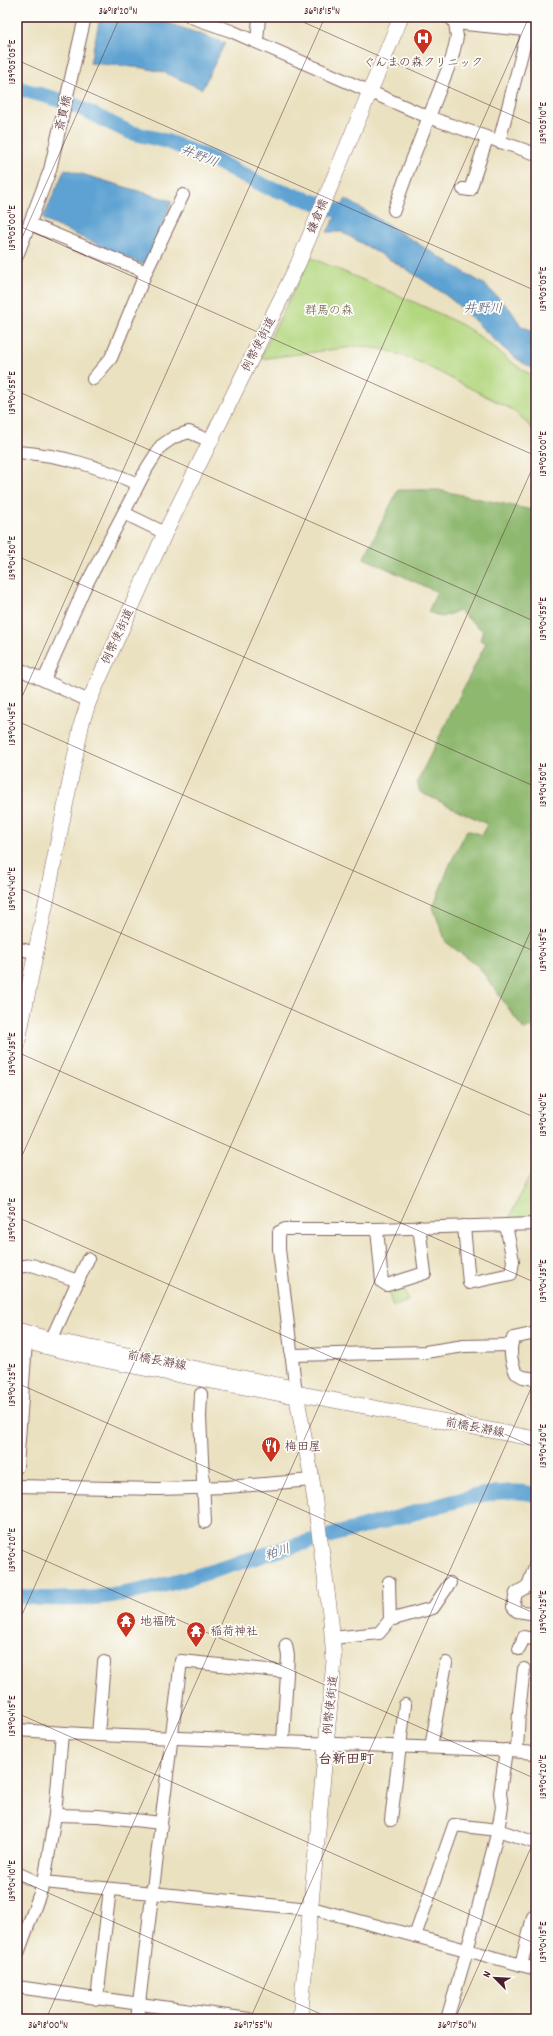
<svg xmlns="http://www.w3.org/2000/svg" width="553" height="2036" viewBox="0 0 553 2036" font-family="Dekko,'Klee One',sans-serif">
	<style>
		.green { fill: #b3d77f; stroke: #7e7b55 }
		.forest { fill: #8eb86e; stroke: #6c6c4c }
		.water { fill: #5da2d2; stroke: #54607e }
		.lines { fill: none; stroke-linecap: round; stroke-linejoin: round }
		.river { stroke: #5da2d2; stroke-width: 15 }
		.minor-casing { stroke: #82635f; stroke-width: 14 }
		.major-casing { stroke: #82635f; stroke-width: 16 }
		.minor { stroke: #fff; stroke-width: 12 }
		.major { stroke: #fff; stroke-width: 15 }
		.ticks { fill: none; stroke: #4a1f2b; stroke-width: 1; stroke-opacity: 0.45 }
		.labels { text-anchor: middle; stroke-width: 3.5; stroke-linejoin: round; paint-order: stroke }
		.poi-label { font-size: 12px; fill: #4a1f2b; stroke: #fdfcf7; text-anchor: start }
		.street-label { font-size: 12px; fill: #4a1f2b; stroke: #fdfcf7 }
		.park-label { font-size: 12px; fill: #6a5644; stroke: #fdfcf7 }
		.water-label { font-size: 13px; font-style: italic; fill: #535a76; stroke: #fdfcf7 }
		.quarter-label { font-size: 14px; font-weight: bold; fill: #4a1f2b; stroke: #fdfcf7 }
		.neatline { fill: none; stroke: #4a1f2b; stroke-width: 1.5 }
		.ticks-label { font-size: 10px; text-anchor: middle; fill: #4a1f2b }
	</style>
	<rect width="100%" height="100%" fill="#fdfcf7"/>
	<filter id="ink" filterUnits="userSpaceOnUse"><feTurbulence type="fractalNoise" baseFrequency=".025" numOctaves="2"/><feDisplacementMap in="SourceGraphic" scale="8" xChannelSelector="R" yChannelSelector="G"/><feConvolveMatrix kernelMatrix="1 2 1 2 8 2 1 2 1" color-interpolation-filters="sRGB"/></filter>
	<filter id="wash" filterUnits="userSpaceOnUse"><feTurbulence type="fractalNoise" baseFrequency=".012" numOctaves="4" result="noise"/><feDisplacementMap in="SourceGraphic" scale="16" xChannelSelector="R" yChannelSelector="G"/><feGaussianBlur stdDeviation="0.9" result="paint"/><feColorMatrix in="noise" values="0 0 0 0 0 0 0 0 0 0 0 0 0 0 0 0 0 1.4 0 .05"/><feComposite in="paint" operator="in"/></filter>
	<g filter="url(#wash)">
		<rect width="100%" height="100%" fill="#eae1c0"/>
		<g class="green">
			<path d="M310 257C361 280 414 300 464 326 490 341 509 365 536 377V432L513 410 419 362 386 350 361 346 260 359Z"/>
			<path d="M536 1164V1220H508Z"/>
			<path d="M402 1284 408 1301 393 1306 387 1289Z"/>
		</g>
		<path class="forest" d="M398 490H438L532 510 536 513V1025L524 1030 479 967 446 942 433 907 450 864 467 830 482 835 487 824 420 792 417 782 486 643 480 640 483 631 459 611 441 617 428 612 437 592 364 558Z"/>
		<g class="water">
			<path d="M104 19H157L225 43 202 89 163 72 144 68 90 63 99 22Z"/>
			<path d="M65 169 172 201 147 263 142 264 45 221 43 218Z"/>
			<path d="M346 199 485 285 510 309 521 326 536 332V370C500 353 476 317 444 294 412 271 376 252 342 232H327Z"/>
		</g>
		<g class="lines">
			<g class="river">
				<path d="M17 88 70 103 129 132 166 141 212 159 267 187 321 204 358 219"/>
				<path d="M17 1596C110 1609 186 1579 273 1552 318 1538 364 1527 410 1514 447 1504 498 1484 536 1495"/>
			</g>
		</g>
	</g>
	<g filter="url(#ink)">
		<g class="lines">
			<g class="minor-casing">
				<g id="minor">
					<path d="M191 17 231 31 428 117 536 154"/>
					<path d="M455 23 535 31"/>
					<path d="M257 42 259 17"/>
					<path d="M499 142 528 30"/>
					<path d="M463 189 470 190 487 138"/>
					<path d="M394 210 409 168 452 58 457 37 455 23 450 17"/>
					<path d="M30 224 146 272"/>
					<path d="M17 256 50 170 85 17"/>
					<path d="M93 379 111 358 146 272 183 195"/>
					<path d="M17 452C63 455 96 466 138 484"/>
					<path d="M124 513 165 533"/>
					<path d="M17 668 89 701"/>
					<path d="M44 680 84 589 147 468 161 446 174 437 189 432 210 441"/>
					<path d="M17 948 36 953"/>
					<path d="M464 1226 469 1283 511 1274 513 1261 506 1225"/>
					<path d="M377 1229 382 1282 387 1285 425 1273 419 1227"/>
					<path d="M17 1267 32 1265 78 1281"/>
					<path d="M536 1333 513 1338C509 1351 511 1361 516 1373L523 1377 536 1379"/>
					<path d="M51 1340 88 1259"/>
					<path d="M291 1355 425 1352 464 1346 511 1345"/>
					<path d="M296 1393 279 1249V1232L285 1229H377L536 1224"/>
					<path d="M201 1394 200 1417 205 1522"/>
					<path d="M17 1467 26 1342"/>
					<path d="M17 1486 158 1489 227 1487 312 1480"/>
					<path d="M535 1566 528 1586 516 1593 513 1607 517 1611 536 1614"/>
					<path d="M389 1582 390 1620"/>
					<path d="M333 1638 379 1633 390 1620 433 1608 450 1583"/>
					<path d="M519 1649 524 1637 536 1640"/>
					<path d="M17 1730 98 1735 497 1750 536 1753"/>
					<path d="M98 1735 104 1662"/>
					<path d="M283 1741 288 1656 286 1645"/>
					<path d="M431 1747 446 1663"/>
					<path d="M517 1751 519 1711 524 1669"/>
					<path d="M55 1815 98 1816 161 1823"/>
					<path d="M391 1820 405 1705"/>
					<path d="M17 1873 43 1885"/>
					<path d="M44 1882 55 1815 62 1733"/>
					<path d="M415 1936 454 1825 498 1830 536 1843"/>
					<path d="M17 1956 44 1882 319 1910 536 1969"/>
					<path d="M521 1965 533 1917 536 1918"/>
					<path d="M17 1987 249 2019"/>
					<path d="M97 1999 110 1889"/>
					<path d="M137 2019 181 1661 287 1672"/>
					<path d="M447 2019 467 1951 498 1830 502 1807 500 1793 506 1750"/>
				</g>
			</g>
			<g class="major-casing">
				<g id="major">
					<path d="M17 1046 82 722 89 701 165 533 298 264 401 17"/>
					<path d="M17 1330 51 1340 288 1387 296 1393 287 1395C197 1378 106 1363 17 1339"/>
					<path d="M300 2019 334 1661 331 1621 312 1480 296 1393 536 1439"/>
				</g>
			</g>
			<use href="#minor" class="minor"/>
			<use href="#major" class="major"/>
		</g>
	</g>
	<path class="ticks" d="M292 17 536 126M17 60 536 291M17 225 536 456M17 249 120 17M17 391 536 622M17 556 536 787M17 708 325 17M17 721 536 952M17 887 536 1118M17 1052 536 1283M17 1167 529 17M17 1217 536 1448M17 1383 536 1614M17 1548 536 1779M17 1626 536 460M17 1713 536 1944M17 1879 332 2019M46 2019 536 919M250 2019 536 1377M455 2019 536 1836"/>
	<defs>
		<g id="hospital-pin" transform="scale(1)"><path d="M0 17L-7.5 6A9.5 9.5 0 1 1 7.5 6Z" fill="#c8321e" stroke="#fdfcf7"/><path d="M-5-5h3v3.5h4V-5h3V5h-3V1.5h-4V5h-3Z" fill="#fff"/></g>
		<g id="restaurant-pin" transform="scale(1)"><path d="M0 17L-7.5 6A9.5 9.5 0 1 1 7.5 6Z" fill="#c8321e" stroke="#fdfcf7"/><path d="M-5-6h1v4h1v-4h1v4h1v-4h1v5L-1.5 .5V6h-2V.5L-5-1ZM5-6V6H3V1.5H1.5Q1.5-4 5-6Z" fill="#fff"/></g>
		<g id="temple-pin" transform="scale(1)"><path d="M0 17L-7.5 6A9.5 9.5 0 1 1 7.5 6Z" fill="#c8321e" stroke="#fdfcf7"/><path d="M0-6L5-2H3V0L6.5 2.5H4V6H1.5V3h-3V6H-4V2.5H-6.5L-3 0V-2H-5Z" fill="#fff"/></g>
	</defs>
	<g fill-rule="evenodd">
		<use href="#hospital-pin" x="423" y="38"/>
		<use href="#restaurant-pin" x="271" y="1446"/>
		<use href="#temple-pin" x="126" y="1621"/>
		<use href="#temple-pin" x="196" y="1631"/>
	</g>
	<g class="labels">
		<g class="poi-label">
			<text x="423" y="66" text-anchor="middle">ぐんまの森クリニック</text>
			<text x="285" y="1450">梅田屋</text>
			<text x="140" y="1625">地福院</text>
			<text x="210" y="1635">稲荷神社</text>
		</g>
		<g class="street-label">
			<text transform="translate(63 113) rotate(-77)" y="4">斎貫橋</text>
			<text transform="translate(317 216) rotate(-68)" y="4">鎌倉橋</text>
			<text transform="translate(258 344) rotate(-63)" y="4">例幣使街道</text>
			<text transform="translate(117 636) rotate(-65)" y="4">例幣使街道</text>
			<text transform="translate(157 1360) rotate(11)" y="4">前橋長瀞線</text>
			<text transform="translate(475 1427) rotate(11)" y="4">前橋長瀞線</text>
			<text transform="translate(330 1705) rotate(-84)" y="4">例幣使街道</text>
		</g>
		<g class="park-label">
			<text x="329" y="314">群馬の森</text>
		</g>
		<g class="water-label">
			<text transform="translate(200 155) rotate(22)" y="5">井野川</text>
			<text x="483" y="312">井野川</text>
			<text transform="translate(277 1551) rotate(-18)" y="5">粕川</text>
		</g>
		<g class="quarter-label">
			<text x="346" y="1763">台新田町</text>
		</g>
	</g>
	<rect width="553" height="2036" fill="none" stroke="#fdfcf7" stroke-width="44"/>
	<g transform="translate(495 1978) rotate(294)" stroke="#fdfcf7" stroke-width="3" paint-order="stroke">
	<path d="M0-3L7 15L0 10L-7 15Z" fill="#4a1f2b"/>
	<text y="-6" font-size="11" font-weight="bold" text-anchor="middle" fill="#4a1f2b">N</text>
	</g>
	<rect x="22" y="22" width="509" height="1992" class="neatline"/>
	<g class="ticks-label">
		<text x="118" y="14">36°18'20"N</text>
		<text x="322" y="14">36°18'15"N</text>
		<text transform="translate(11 62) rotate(-90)" y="4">139°05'05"E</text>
		<text transform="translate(542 123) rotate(-90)" y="4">139°05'10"E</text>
		<text transform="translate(11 228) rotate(-90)" y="4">139°05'00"E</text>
		<text transform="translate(542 289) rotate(-90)" y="4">139°05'05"E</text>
		<text transform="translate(11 393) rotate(-90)" y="4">139°04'55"E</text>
		<text transform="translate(542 454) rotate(-90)" y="4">139°05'00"E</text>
		<text transform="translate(11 558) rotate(-90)" y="4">139°04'50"E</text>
		<text transform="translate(542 619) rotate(-90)" y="4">139°04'55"E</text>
		<text transform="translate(11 724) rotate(-90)" y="4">139°04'45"E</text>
		<text transform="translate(542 785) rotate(-90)" y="4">139°04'50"E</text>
		<text transform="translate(11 889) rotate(-90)" y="4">139°04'40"E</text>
		<text transform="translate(542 950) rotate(-90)" y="4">139°04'45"E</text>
		<text transform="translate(11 1054) rotate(-90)" y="4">139°04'35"E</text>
		<text transform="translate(542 1115) rotate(-90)" y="4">139°04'40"E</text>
		<text transform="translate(11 1220) rotate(-90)" y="4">139°04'30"E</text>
		<text transform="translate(542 1281) rotate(-90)" y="4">139°04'35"E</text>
		<text transform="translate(11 1385) rotate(-90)" y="4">139°04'25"E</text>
		<text transform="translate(542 1446) rotate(-90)" y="4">139°04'30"E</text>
		<text transform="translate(11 1550) rotate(-90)" y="4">139°04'20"E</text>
		<text transform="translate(542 1612) rotate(-90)" y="4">139°04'25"E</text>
		<text transform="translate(11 1716) rotate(-90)" y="4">139°04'15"E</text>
		<text transform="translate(542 1777) rotate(-90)" y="4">139°04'20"E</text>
		<text transform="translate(11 1881) rotate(-90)" y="4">139°04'10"E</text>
		<text transform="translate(542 1942) rotate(-90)" y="4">139°04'15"E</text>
		<text x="48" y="2028">36°18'00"N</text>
		<text x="253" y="2028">36°17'55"N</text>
		<text x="457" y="2028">36°17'50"N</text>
	</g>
</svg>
